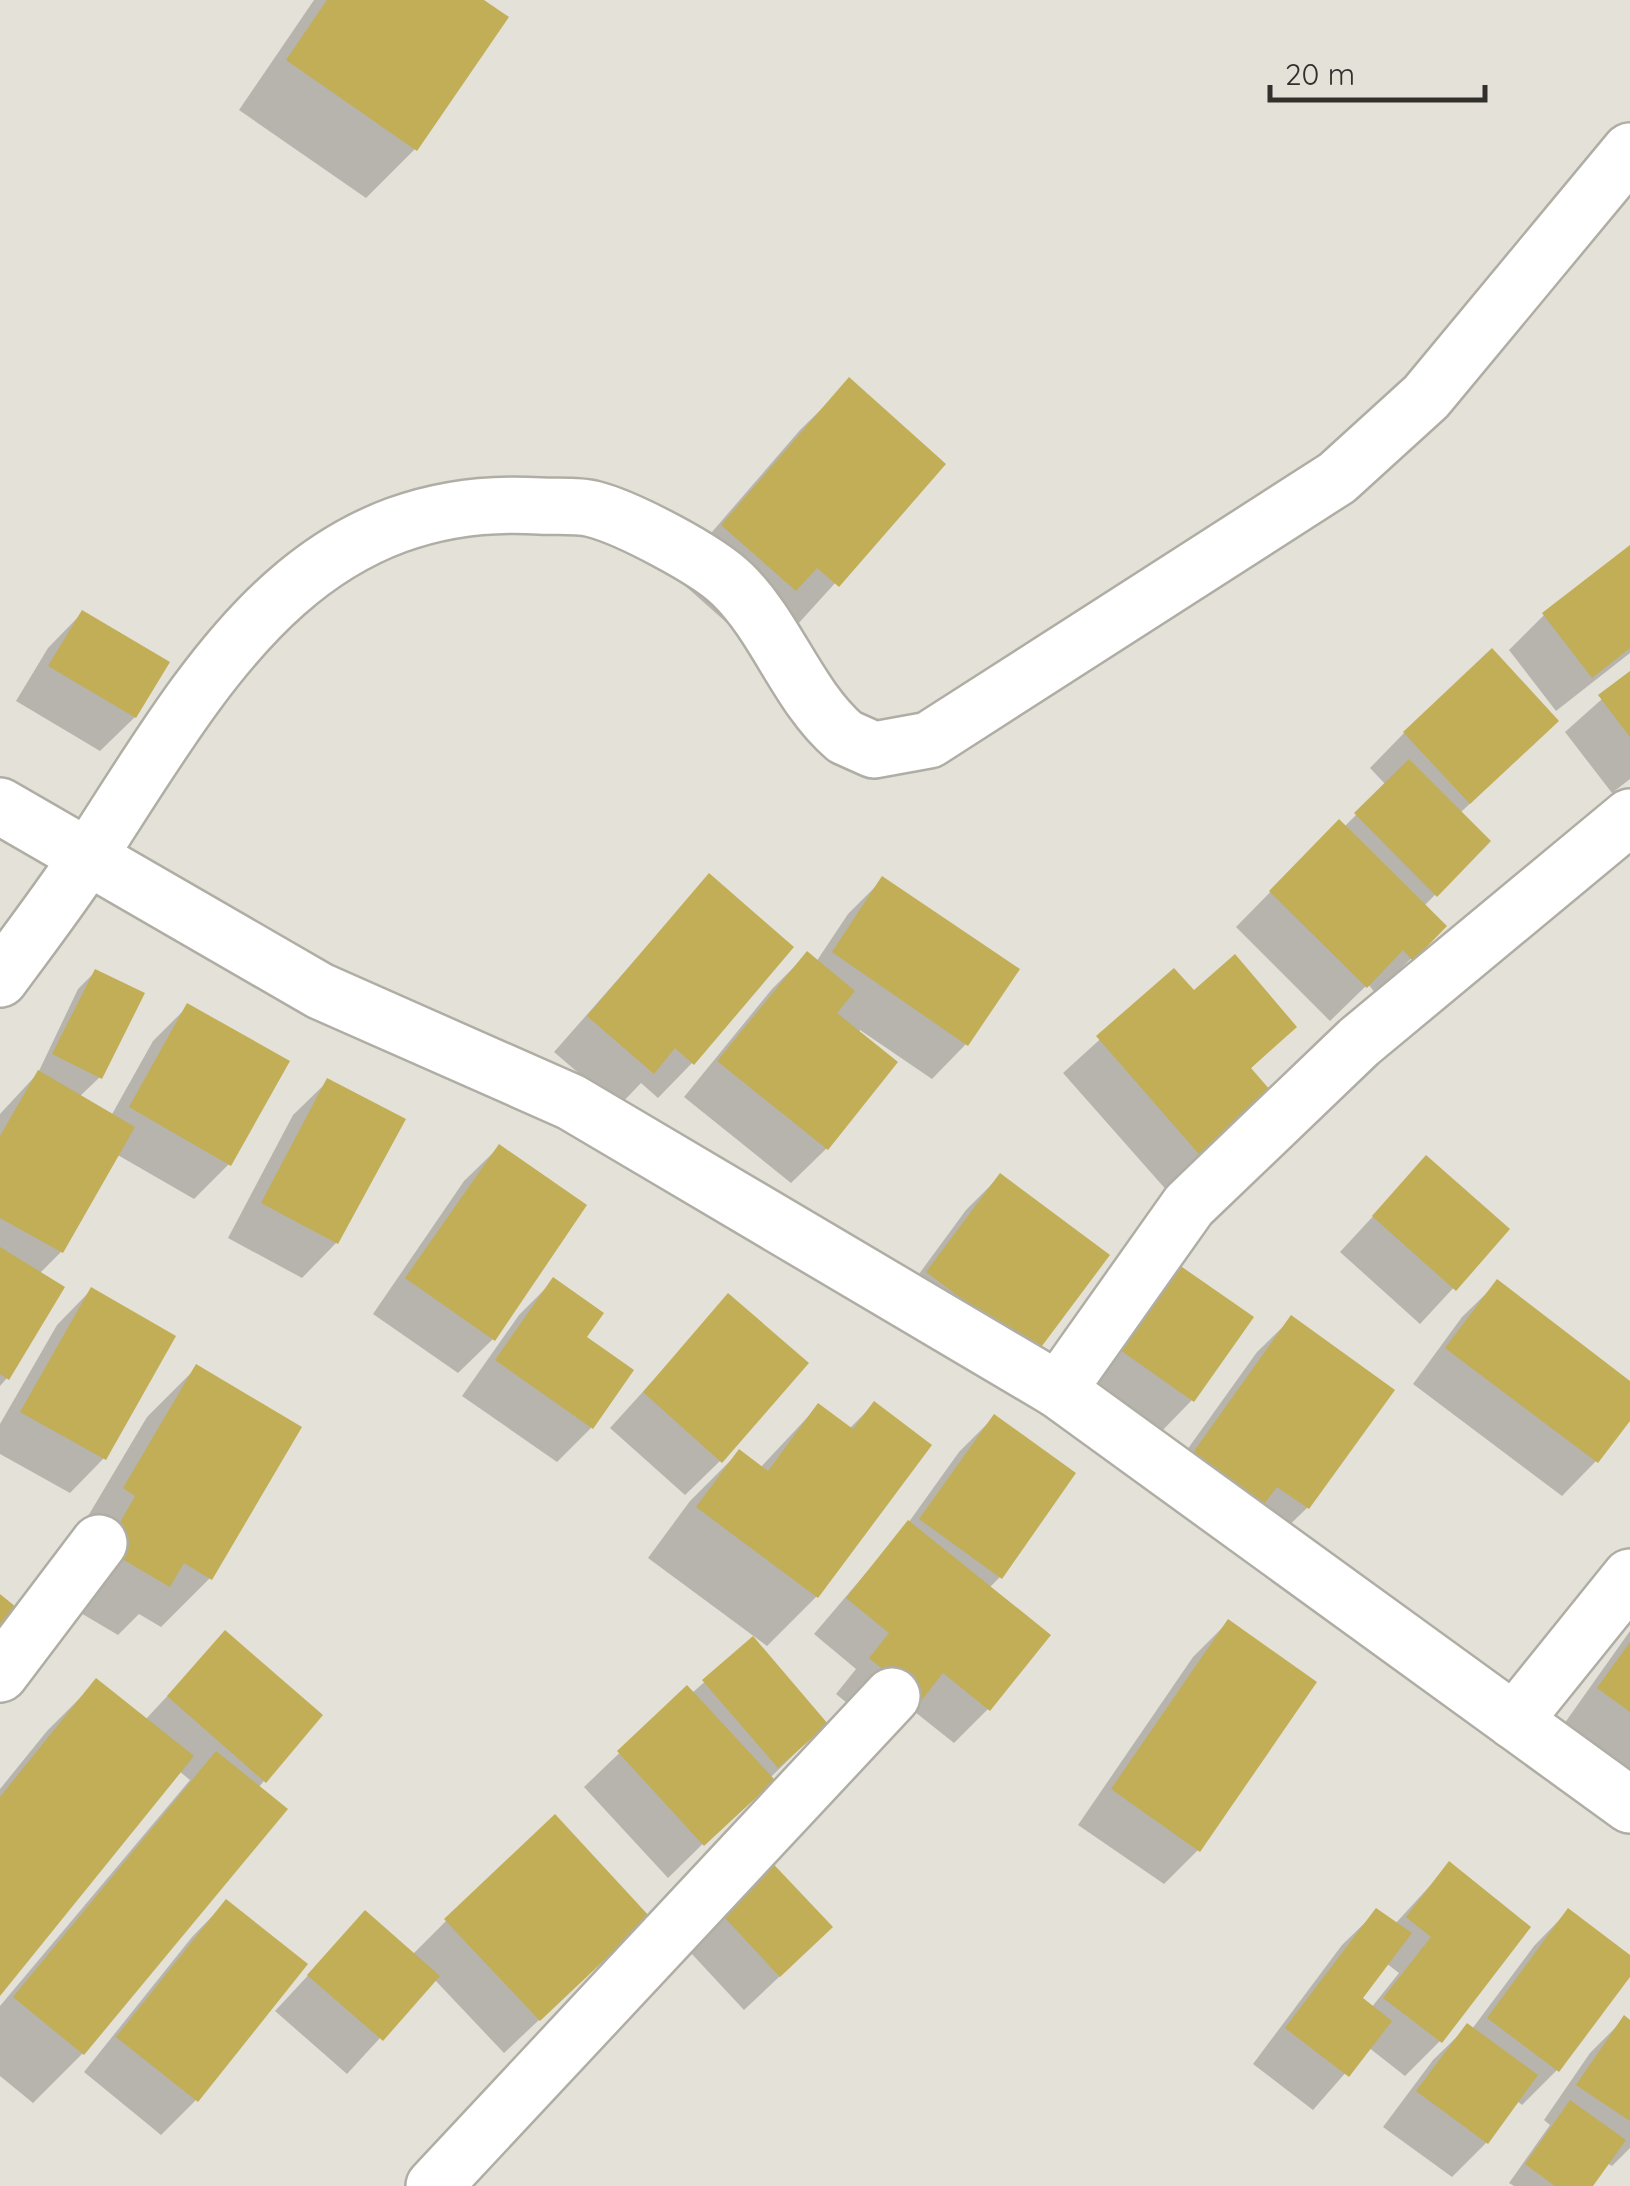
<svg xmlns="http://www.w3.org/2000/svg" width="1630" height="2186" viewBox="0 0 1630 2186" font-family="Quicksand,sans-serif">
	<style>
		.shadow { fill: #0003; fill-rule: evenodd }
		.building { fill: #c2ae56 }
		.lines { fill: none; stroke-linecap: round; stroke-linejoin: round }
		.minor-casing { stroke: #b0aea4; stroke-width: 60 }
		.minor { stroke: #fff; stroke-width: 55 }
	</style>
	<rect width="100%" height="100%" fill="#e4e2d8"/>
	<g class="shadow">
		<path d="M314 0H480L415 149 366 198 239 110Z"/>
		<path d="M850 381 943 464 788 635 745 639 674 576 800 430Z"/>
		<path d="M1630 548V653L1556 711 1509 650 1544 615Z"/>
		<path d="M82 613 135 717 100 751 16 701 48 648Z"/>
		<path d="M1630 674V779L1612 793 1565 732Z"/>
		<path d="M1404 733 1521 755 1460 813 1488 841 1424 906 1443 926 1376 994 1368 984 1330 1021 1236 927 1339 822 1344 827 1386 785 1370 768Z"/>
		<path d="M709 876 692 1063 658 1098 641 1083 618 1107 554 1052Z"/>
		<path d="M883 879 966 1044 932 1079 860 1030 858 1033 895 1063 826 1149 791 1183 684 1097 772 989 807 954 816 962 848 914Z"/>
		<path d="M95 972 100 1077 79 1097 111 1116 153 1041 188 1006 229 1164 194 1199 116 1154 61 1252 39 1274 7 1378 0 1386V1114L38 1073 78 989Z"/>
		<path d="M1174 972 1194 994 1294 1027 1249 1070 1273 1097 1169 1193 1063 1073Z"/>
		<path d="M328 1081 336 1243 302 1278 228 1238 293 1115Z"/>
		<path d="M499 1147 493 1339 458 1373 373 1314 464 1181Z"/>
		<path d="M1426 1159 1507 1230 1420 1324 1340 1252Z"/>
		<path d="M1000 1176 1035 1353 894 1308 966 1210Z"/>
		<path d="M553 1281 584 1337 591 1428 557 1462 462 1396 519 1315Z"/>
		<path d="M1497 1283 1630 1384V1417L1596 1461 1562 1496 1413 1384 1462 1317Z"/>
		<path d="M91 1290 104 1458 70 1493 0 1454V1424L57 1325Z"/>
		<path d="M729 1297 720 1461 685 1495 610 1428Z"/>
		<path d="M1138 1298 1192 1400 1158 1435 1080 1381Z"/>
		<path d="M1292 1318 1391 1391 1307 1508 1272 1542 1159 1489 1257 1352Z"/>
		<path d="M196 1368 210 1578 161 1627 139 1614 118 1635 57 1599 75 1538 147 1417Z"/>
		<path d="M874 1404 929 1445 816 1597 767 1646 648 1558 690 1501 739 1452 760 1468 818 1406 849 1429Z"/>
		<path d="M994 1417 1000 1577 989 1588 988 1709 954 1743 910 1708 884 1733 836 1694 856 1669 814 1634 906 1526 959 1452Z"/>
		<path d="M1228 1622 1198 1850 1164 1884 1078 1825 1193 1657Z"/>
		<path d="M1630 1631V1771L1564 1724Z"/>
		<path d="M225 1634 264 1781 258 1788 284 1809 82 2054 33 2103 0 2076V2006L190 1780 179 1771 0 1992V1789L47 1731 96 1682 145 1720Z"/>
		<path d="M753 1639 825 1724 668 1878 584 1787 687 1688 692 1693Z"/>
		<path d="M1449 1865 1440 2041 1405 2076 1368 2047 1313 2110 1253 2064 1342 1945 1377 1911 1395 1924ZM1386 1963 1399 1973 1371 2008 1359 1998Z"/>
		<path d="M226 1902 196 2100 161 2135 84 2072 192 1937Z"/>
		<path d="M711 1903 795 1962 744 2010 677 1938Z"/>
		<path d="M1568 1911 1630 1958V1973L1557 2070 1522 2105 1517 2101 1486 2143 1452 2177 1383 2127 1433 2060 1468 2026 1472 2029 1534 1946Z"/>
		<path d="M365 1914 412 1955 446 1921 612 1951 504 2053 434 1979 347 2074 275 2011Z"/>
		<path d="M1624 2019 1630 2023V2148L1612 2166 1607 2163 1590 2186H1514L1509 2183 1550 2125 1544 2120 1590 2053Z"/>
	</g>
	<g class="building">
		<path d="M327 0H484L509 17 417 151 286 60Z"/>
		<path d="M849 377 946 464 839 587 817 568 796 591 721 525Z"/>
		<path d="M1630 545V648L1592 678 1542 613Z"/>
		<path d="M82 610 170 662 136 718 48 666Z"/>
		<path d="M1492 648 1559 721 1470 804 1403 732Z"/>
		<path d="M1630 671V737L1598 695Z"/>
		<path d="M1409 759 1491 841 1437 897 1354 813Z"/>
		<path d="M1339 819 1447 926 1413 961 1403 950 1367 988 1269 891Z"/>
		<path d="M709 873 794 947 694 1065 675 1048 654 1074 587 1016Z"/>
		<path d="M882 876 1020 969 968 1046 832 952Z"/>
		<path d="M807 951 855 991 837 1013 898 1062 828 1150 717 1061Z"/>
		<path d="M1235 954 1297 1027 1251 1068 1276 1097 1205 1161 1096 1036 1174 968 1194 990Z"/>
		<path d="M95 969 145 993 102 1079 52 1054Z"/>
		<path d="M187 1003 290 1061 231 1166 129 1107Z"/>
		<path d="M38 1070 135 1127 63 1253 0 1218V1136Z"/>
		<path d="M327 1078 406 1119 338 1244 261 1203Z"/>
		<path d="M499 1144 587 1205 495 1341 405 1278Z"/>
		<path d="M1426 1155 1510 1229 1456 1291 1372 1216Z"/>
		<path d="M1000 1173 1110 1255 1036 1354 926 1272Z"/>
		<path d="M0 1247 65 1287 9 1380 0 1374Z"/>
		<path d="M1172 1260 1254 1317 1194 1402 1113 1345Z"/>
		<path d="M553 1277 604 1313 587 1337 634 1370 593 1429 495 1360Z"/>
		<path d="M1497 1279 1630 1381V1421L1598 1463 1445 1348Z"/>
		<path d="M91 1287 176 1336 106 1460 20 1412Z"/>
		<path d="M728 1293 809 1363 722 1463 643 1392Z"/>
		<path d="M1291 1315 1395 1390 1309 1509 1277 1487 1263 1505 1192 1454Z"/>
		<path d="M196 1364 302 1427 212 1580 184 1563 170 1587 105 1549 135 1496 123 1488Z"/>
		<path d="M874 1401 932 1445 818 1598 696 1507 739 1449 768 1471 818 1403 853 1429Z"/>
		<path d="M994 1414 1076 1473 1002 1579 919 1519Z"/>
		<path d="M908 1520 1051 1635 990 1711 943 1673 921 1701 869 1658 889 1633 846 1598Z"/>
		<path d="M0 1594 27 1616 0 1651Z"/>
		<path d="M1228 1619 1317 1682 1200 1852 1111 1789Z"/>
		<path d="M225 1630 323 1715 266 1783 167 1696Z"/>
		<path d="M753 1636 828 1724 778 1768 702 1680Z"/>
		<path d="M1630 1642V1712L1597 1688Z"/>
		<path d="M96 1678 194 1756 0 1996V1797Z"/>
		<path d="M687 1685 775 1780 704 1846 617 1751Z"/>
		<path d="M216 1751 288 1809 84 2055 13 1997Z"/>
		<path d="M555 1814 650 1917 540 2021 444 1919Z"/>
		<path d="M762 1852 833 1927 780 1977 710 1902Z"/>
		<path d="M1449 1861 1531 1927 1442 2043 1383 1998 1431 1937 1406 1917Z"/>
		<path d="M226 1899 308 1964 198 2102 116 2037Z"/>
		<path d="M1376 1908 1412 1933 1363 1998 1392 2021 1349 2077 1285 2028Z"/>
		<path d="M1568 1908 1630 1955V1977L1559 2072 1487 2018Z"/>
		<path d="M365 1910 440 1976 383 2041 307 1975Z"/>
		<path d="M1624 2015 1630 2020V2121L1576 2085Z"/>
		<path d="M1467 2023 1538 2075 1488 2144 1416 2091Z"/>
		<path d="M1570 2100 1626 2140 1593 2186H1555L1525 2164Z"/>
	</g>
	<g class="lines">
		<g class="minor-casing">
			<g id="minor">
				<path d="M0 806 320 991 571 1102 1058 1390 1630 1805"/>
				<path d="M0 979C33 934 67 890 97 843 207 673 307 491 540 506 557 507 577 505 593 509 628 518 708 560 733 585 777 628 798 697 845 737L874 750 929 740 1337 478 1426 397 1630 151"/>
				<path d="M1058 1390 1189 1205 1359 1042 1630 817"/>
				<path d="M0 1674 99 1543"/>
				<path d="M1514 1721 1630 1577"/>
				<path d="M434 2186 892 1696"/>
			</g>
		</g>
		<use href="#minor" class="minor"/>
	</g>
	<path d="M1270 85v15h215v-15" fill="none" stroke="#31302d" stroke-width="5"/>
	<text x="1285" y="85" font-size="30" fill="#31302d" stroke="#e4e2d8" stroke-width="8" paint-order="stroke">20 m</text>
</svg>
